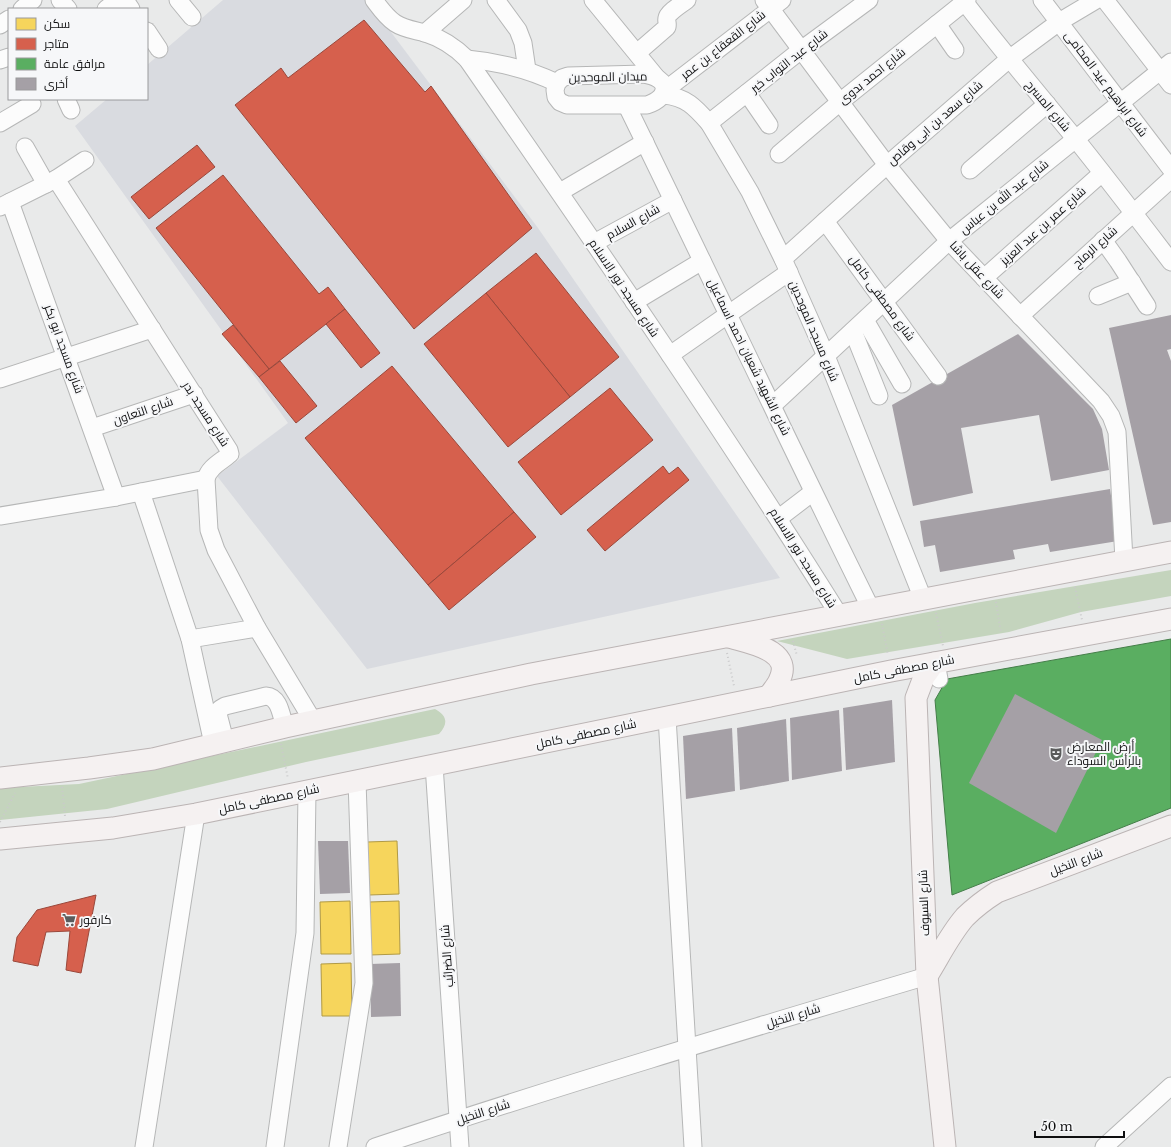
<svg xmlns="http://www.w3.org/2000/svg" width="1171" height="1147" viewBox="0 0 1171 1147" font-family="'Libre Baskerville',Cairo,serif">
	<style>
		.built { fill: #d9dbe0 }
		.green { fill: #c4d4bd }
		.homes { fill: #f6d55c; stroke: #b19a45 }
		.shops { fill: #d6604d; stroke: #9a483b }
		.public { fill: #5aae61; stroke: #447e49 }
		.building { fill: #a5a0a6 }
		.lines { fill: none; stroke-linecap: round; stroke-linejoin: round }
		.minor-casing { stroke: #b6b7b7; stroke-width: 19 }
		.major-casing { stroke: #bbb4b4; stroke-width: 23 }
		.path { stroke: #cacacb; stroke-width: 2; stroke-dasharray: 1 3; stroke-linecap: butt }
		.minor { stroke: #fcfcfc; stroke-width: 17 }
		.major { stroke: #f5f1f1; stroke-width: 21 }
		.labels { text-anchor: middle; stroke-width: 4; stroke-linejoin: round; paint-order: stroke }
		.street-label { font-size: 12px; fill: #0f0f10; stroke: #f6f7f9 }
		.poi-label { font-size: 12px; fill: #0f0f10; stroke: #f6f7f9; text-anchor: start }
	</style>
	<rect width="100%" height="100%" fill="#e9eaea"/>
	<path class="built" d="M223 0H367L538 228 780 578 367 669 217 476 288 423 75 126 107 99H147V65Z"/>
	<g class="green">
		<path d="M1171 570V596L1081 612 1009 632 847 659 777 641 975 603Z"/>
		<path d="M435 709C448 716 448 724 439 734L306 762 107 809 0 820V788L79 784Z"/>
	</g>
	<g class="homes">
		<path d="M397 841 399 894 369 895 367 842Z"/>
		<path d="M350 901 351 954H321L320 902Z"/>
		<path d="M399 901 400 954 370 955 369 902Z"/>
		<path d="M351 963 352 1016H322L321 964Z"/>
	</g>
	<g class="shops">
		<path d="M364 20 425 92 431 86 532 228 414 329 235 105 281 68 288 78Z"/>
		<path d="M197 145 215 167 149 219 131 197Z"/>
		<path d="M223 175 319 294 328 287 345 309 269 369 156 228Z"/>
		<path d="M536 253 619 357 570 397 486 293Z"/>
		<path d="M486 293 570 397 508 447 424 344Z"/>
		<path d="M345 309 380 353 361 368 326 324Z"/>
		<path d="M233 325 269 369 259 377 222 334Z"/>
		<path d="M280 361 317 406 296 423 259 377Z"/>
		<path d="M392 366 514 512 428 585 305 438Z"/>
		<path d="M610 388 653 440 561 515 518 462Z"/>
		<path d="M663 466 669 474 678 467 689 480 605 551 587 530Z"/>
		<path d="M514 512 536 537 449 610 428 585Z"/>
		<path d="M96 895 81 973 66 970 70 931 46 932 38 966 13 961 17 937 37 910Z"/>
	</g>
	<path class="public" d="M1171 639V808L952 895 935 700 947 679Z"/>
	<g class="building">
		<path d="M1171 315V349L1167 350 1171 361V522L1153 525 1109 328Z"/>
		<path d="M1018 334 1093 409 1102 429 1109 470 1051 481 1039 415 961 428 973 493 913 506 892 405Z"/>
		<path d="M1110 489 1118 541 1050 552 1048 544 1013 550 1015 559 940 572 935 545 924 547 920 521Z"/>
		<path d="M1015 694 1102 740 1056 833 969 783Z"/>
		<path d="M892 700 895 762 846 770 843 708Z"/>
		<path d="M839 710 842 771 792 780 790 718Z"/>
		<path d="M786 719 789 781 740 790 737 728Z"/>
		<path d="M732 728 735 791 686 799 683 736Z"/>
		<path d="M318 841H348L350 893 320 894Z"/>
		<path d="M400 963 401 1016 371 1017 370 964Z"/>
	</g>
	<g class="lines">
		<g class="minor-casing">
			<g id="minor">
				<path d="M60 0 68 9"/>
				<path d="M125 0 131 9"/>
				<path d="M178 0 192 17"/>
				<path d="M374 0C380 8 386 17 395 23 404 29 414 30 425 33 441 38 455 47 467 59 594 242 721 426 839 615"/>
				<path d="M496 0 518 30 523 43 527 70"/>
				<path d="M593 0 656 77"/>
				<path d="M764 0 887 165 949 241 1101 401 1111 416 1117 432 1124 560"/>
				<path d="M963 0C999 47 1037 92 1074 137 1107 178 1139 220 1171 262"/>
				<path d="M1042 0 1171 169"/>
				<path d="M1105 0 1171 85"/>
				<path d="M22 9 33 0"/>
				<path d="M106 9 118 0"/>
				<path d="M937 24 955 50"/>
				<path d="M0 25 9 19"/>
				<path d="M147 31 159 49"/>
				<path d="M425 33 463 0"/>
				<path d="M637 53 667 27C668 23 666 21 667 18 667 13 683 3 687 0"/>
				<path d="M467 59C499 62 528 69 557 83"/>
				<path d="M0 60 9 57"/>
				<path d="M644 74C670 78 671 97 647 105H567L560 102 556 97 555 90 557 83 562 78 568 76Z"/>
				<path d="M664 91 782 0"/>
				<path d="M747 93 769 125"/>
				<path d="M664 95C686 97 695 107 709 123L750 192 783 259 826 356 923 599"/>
				<path d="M66 99 71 110"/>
				<path d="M627 106C709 273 788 442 871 609"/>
				<path d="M0 123 32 104"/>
				<path d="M709 123 801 50 869 0"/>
				<path d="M25 147 46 184"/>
				<path d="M779 154 840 102 967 0"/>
				<path d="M970 170 1047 104"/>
				<path d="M56 179 229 450 230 454C221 462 209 467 206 479L209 530 216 550 257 628 313 721"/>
				<path d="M560 192 645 142"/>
				<path d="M10 202 116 497"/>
				<path d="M0 207 56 179 85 160"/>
				<path d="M825 221 938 376"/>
				<path d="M1103 240 1118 261 1147 306"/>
				<path d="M594 243 673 200"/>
				<path d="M783 259 887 165 1009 59 1059 22 1096 0"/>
				<path d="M984 278 1102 173"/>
				<path d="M1098 296 1132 282"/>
				<path d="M634 302 702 261"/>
				<path d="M1020 316 1171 179"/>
				<path d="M865 320 902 384"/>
				<path d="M853 331 879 396"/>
				<path d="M670 355 789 272"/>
				<path d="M0 379 152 329"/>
				<path d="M773 405 949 241 1171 62"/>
				<path d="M92 428 194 394"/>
				<path d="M141 492 190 639 213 744"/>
				<path d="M0 516 116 497 206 479"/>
				<path d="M779 518 813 492"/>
				<path d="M190 639 257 628"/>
				<path d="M936 663 939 679"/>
				<path d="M667 717 693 1147"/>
				<path d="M225 741 218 714 220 709 225 706 266 696C280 697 281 716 285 727"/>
				<path d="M434 765 460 1147"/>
				<path d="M144 1147 196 814"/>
				<path d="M275 1147 305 933 307 791"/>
				<path d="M338 1147 364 983 357 781"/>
				<path d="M375 1147C558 1086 742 1031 927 976"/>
				<path d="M1104 1147 1171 1086"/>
			</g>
		</g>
		<g class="major-casing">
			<g id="major">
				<path d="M729 637C749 643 795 650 779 681 777 686 772 691 769 696"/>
				<path d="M934 663 924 677 916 698 927 976 945 1147"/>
				<path d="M0 778 89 768 153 759 285 727 531 674 1171 552"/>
				<path d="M0 839 113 828 196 814 891 671 1171 619"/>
				<path d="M927 976C939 957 950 934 965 917 975 907 986 899 997 892L1171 826"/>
			</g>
		</g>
		<g class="path">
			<path d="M1075 587 1082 620"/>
			<path d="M996 602 1001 633"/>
			<path d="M936 613 943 646"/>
			<path d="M882 624 888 655"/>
			<path d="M793 641 797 656"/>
			<path d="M727 653 734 686"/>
			<path d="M281 744 288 779"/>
			<path d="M62 787 65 816"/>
			<path d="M0 822 15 793"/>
		</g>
		<use href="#minor" class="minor"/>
		<use href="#major" class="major"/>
	</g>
	<defs>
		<g id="theatre-bare" transform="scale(1.08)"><path d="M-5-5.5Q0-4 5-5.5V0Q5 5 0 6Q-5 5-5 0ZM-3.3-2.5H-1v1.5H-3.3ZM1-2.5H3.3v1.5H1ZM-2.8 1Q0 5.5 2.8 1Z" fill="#5b5c5c" stroke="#f6f7f9" stroke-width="2.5" paint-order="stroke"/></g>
		<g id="supermarket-bare" transform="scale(1.08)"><path d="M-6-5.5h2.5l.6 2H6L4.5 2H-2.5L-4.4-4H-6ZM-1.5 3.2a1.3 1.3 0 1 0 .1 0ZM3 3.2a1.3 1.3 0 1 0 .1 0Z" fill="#5b5c5c" stroke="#f6f7f9" stroke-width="2.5" paint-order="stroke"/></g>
	</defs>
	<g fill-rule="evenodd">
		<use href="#theatre-bare" x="1056" y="754"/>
		<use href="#supermarket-bare" x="69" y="920"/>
	</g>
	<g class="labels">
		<g class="street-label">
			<text transform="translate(723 45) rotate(-38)" y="4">شارع القعقاع بن عمر</text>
			<text transform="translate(789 61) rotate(-38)" y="4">شارع عبد التواب خير</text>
			<text transform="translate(872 76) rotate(-39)" y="4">شارع احمد بدوى</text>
			<text transform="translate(608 77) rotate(-1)" y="4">ميدان الموحدين</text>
			<text transform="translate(1106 84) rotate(53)" y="4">شارع ابراهيم عيد المحامى</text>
			<text transform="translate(1048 106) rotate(50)" y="4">شارع المسرح</text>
			<text transform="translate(935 123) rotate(-41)" y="4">شارع سعد بن ابى وقاص</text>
			<text transform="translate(1004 197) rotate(-39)" y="4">شارع عبد الله بن عباس</text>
			<text transform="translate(633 222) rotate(-29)" y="4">شارع السلام</text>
			<text transform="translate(1043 226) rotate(-42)" y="4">شارع عمر بن عبد العزيز</text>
			<text transform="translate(1095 247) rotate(-42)" y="4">شارع الرماح</text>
			<text transform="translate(977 270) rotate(47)" y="4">شارع عقل باشا</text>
			<text transform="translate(624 288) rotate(56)" y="4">شارع مسجد نور الاسلام</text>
			<text transform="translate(882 298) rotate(54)" y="4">شارع مصطفى كامل</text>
			<text transform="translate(814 331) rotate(67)" y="4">شارع مسجد الموحدين</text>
			<text transform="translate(64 349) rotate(70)" y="4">شارع مسجد ابو بكر</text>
			<text transform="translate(749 357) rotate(64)" y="4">شارع الشهيد شعبان احمد اسماعيل</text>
			<text transform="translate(143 411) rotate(-19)" y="4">شارع التعاون</text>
			<text transform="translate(206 414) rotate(57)" y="4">شارع مسجد بدر</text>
			<text transform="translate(803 558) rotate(58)" y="4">شارع مسجد نور الاسلام</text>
			<text transform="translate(904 669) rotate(-11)" y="4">شارع مصطفى كامل</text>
			<text transform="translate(586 734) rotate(-12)" y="4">شارع مصطفى كامل</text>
			<text transform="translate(269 799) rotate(-12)" y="4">شارع مصطفى كامل</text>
			<text transform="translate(1076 862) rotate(-21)" y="4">شارع النخيل</text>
			<text transform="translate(924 903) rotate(-92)" y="4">شارع السيوف</text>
			<text transform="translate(447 956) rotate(-94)" y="4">شارع الضرائب</text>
			<text transform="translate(793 1016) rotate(-17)" y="4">شارع النخيل</text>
			<text transform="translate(483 1112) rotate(-18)" y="4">شارع النخيل</text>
		</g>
		<g class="poi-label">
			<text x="1067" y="751">أرض المعارض<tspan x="1067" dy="14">بالرأس السوداء</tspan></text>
			<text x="80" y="924">كارفور</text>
		</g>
	</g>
	<rect x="8" y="8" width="140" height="92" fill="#f6f7f9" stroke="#9a9a9c"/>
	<rect x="16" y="18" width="20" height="12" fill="#f6d55c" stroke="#9a9a9c"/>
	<text x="44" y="28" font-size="12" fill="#0f0f10">سكن</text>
	<rect x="16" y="38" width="20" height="12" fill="#d6604d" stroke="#9a9a9c"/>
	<text x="44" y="48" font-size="12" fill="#0f0f10">متاجر</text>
	<rect x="16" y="58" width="20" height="12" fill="#5aae61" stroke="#9a9a9c"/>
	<text x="44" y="68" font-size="12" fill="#0f0f10">مرافق عامة</text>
	<rect x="16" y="78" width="20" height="12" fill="#a5a0a6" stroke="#9a9a9c"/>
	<text x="44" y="88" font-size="12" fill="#0f0f10">أخرى</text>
	<path d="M1035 1131v6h89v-6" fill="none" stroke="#0f0f10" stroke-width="2"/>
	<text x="1041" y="1131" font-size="12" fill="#0f0f10" stroke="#f6f7f9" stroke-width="3" paint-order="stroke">50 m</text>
</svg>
